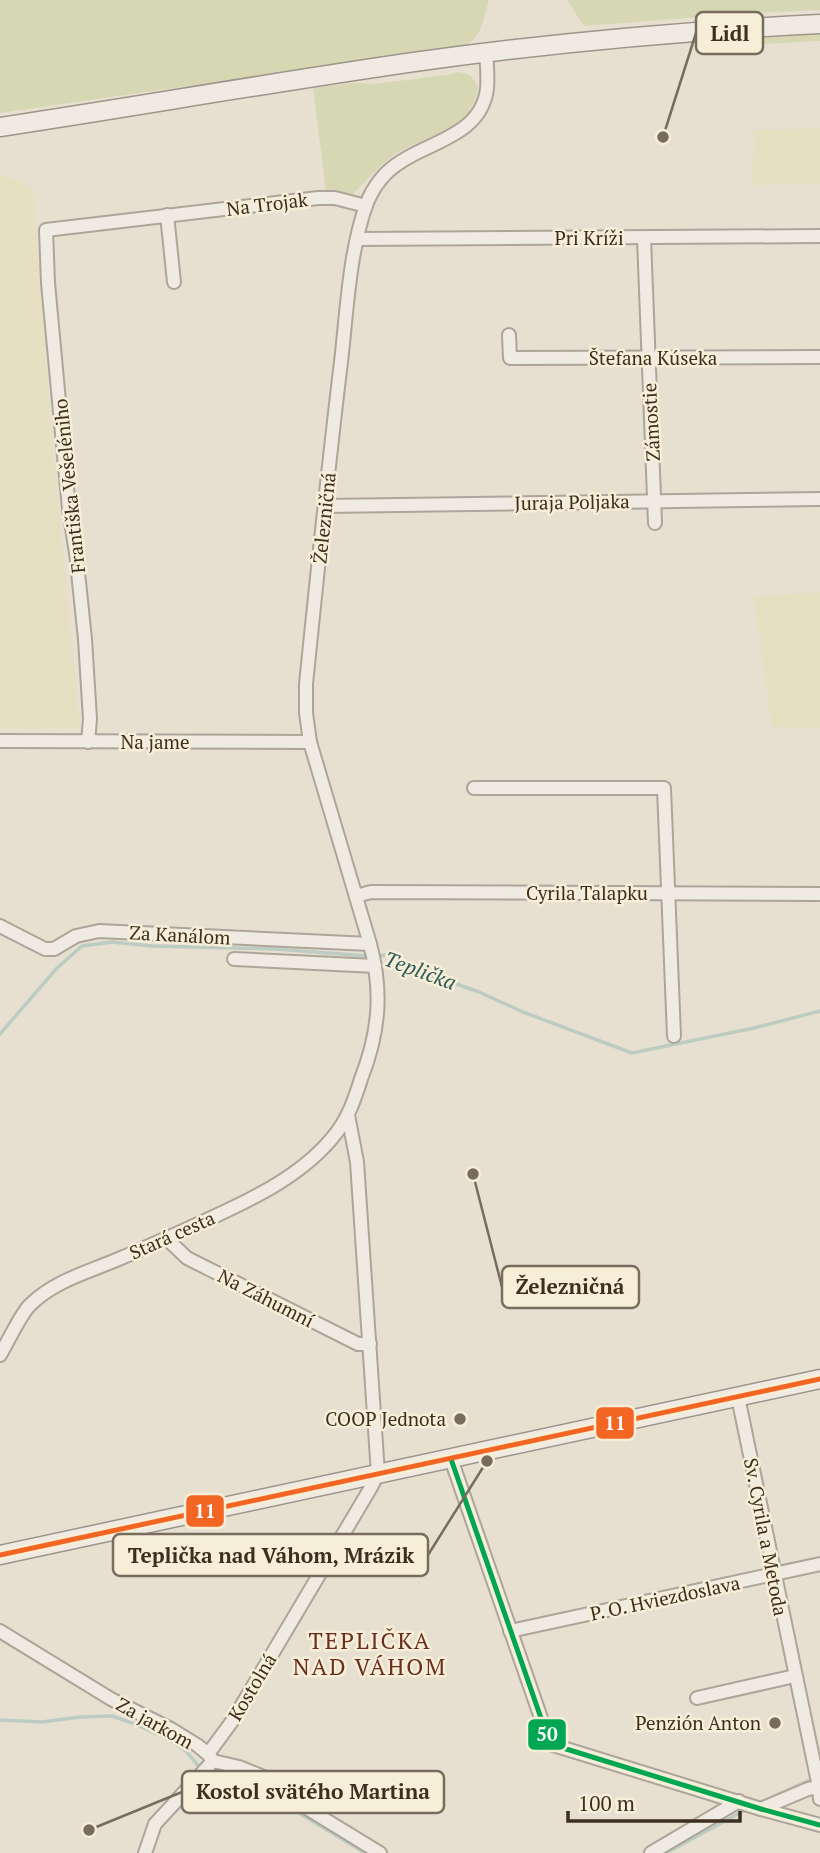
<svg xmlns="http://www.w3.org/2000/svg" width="820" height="1853" viewBox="0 0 820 1853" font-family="'PT Serif',serif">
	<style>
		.farmland { fill: #e6dfc2 }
		.green { fill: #d6d7b3 }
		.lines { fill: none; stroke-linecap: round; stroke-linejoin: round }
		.stream { stroke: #bcccc2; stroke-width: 3.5 }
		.minor-casing { stroke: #ada599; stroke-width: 16 }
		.secondary-casing { stroke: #9c958a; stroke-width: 21 }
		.minor { stroke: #efebe3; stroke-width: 12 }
		.secondary { stroke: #efebe3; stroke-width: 18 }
		.bus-1-casing { stroke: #f7eed8; stroke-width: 10 }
		.bus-2-casing { stroke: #f7eed8; stroke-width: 10 }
		.bus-1 { stroke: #00a651; stroke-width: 5 }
		.bus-2 { stroke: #f26522; stroke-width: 5 }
		.poi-dot { fill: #786c5e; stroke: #f7eed8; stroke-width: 2.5 }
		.labels { text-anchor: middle; stroke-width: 5; stroke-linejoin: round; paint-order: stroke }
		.street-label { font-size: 19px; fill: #3d2e20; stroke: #f7eed8 }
		.poi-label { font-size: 19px; fill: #3d2e20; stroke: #f7eed8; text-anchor: end }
		.water-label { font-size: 21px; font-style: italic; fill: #2f5d5a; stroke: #f7eed8 }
		.quarter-label { font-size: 23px; letter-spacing: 2px; fill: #6b2e1e; stroke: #f7eed8 }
		.leader { fill: none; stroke: #786c5e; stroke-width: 2.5 }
		.callout-dot { fill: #786c5e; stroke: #f7eed8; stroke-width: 2.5 }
		.callout { fill: #f7eed8; stroke: #786c5e; stroke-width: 2.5 }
		.callout-label { font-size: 21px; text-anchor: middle; font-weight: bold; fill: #3d2e20 }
		.line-badge { stroke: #f7eed8; stroke-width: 2.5 }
		.badge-label { font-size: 19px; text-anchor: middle; font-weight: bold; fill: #fff }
	</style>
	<rect width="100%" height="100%" fill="#e7e0d1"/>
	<g class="farmland">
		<path d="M820 128V184L753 185 754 130Z"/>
		<path d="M0 173 33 188 54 462 80 728 0 729Z"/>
		<path d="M820 592V728L772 727 753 597Z"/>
	</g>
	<g class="green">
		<path d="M0 0H489C483 18 483 35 466 46L0 113Z"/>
		<path d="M567 0H820V10L753 13 584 26Z"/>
		<path d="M820 34V41L762 44 758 40 761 38Z"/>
		<path d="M456 72C468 72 473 77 478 87 471 133 430 134 397 153 381 163 367 180 353 194L326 192 313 88 354 83 375 84 453 74Z"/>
	</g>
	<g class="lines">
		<g class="stream">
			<path d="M376 956 386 955 425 973 479 992 523 1012 632 1053 754 1028 820 1011"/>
			<path d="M0 1034 57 968 82 946 112 942 152 946 275 949 368 956"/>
			<path d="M0 1720 42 1722 80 1717 112 1716 132 1723 166 1738 185 1750 201 1769"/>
			<path d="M208 1773 242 1779 279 1792 299 1813 365 1853"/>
			<path d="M757 1804 814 1778"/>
			<path d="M666 1853 747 1809"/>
		</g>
		<g class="minor-casing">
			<g id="minor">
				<path d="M167 215 174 282"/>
				<path d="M644 238 655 523"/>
				<path d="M357 239 820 236"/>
				<path d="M509 335 510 358 820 357"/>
				<path d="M325 506 820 499"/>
				<path d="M0 741 310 742"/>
				<path d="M88 742 90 719 85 639 76 553 69 509 48 283 46 230 318 198H335L366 206"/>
				<path d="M474 788H664L674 1036"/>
				<path d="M356 896 371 892 820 894"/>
				<path d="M0 926 45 949H54L76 936 99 931 370 944"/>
				<path d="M234 959 375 966"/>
				<path d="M167 1239 187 1258 358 1344H370"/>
				<path d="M0 1355C8 1342 20 1315 30 1305 53 1282 85 1273 114 1261 147 1247 179 1233 211 1218 257 1197 306 1173 337 1132 349 1116 355 1098 361 1079 379 1033 383 992 370 944L310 742 306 713V684C317 576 328 469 341 362 347 310 349 255 366 205 373 187 385 171 402 161 433 141 481 134 487 89 488 77 487 64 486 52"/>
				<path d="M738 1397 819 1787 820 1799"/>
				<path d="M451 1459 550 1744 761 1809 820 1825"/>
				<path d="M0 1631 111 1699 171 1729 197 1745 208 1754 213 1761 239 1767 286 1786 308 1809 380 1853"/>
				<path d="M510 1631 820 1564"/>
				<path d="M697 1698 795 1676"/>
				<path d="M208 1754 233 1720 370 1489 378 1474 357 1162 348 1115"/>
				<path d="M761 1809 808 1789 820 1787"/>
				<path d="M145 1853 155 1824 213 1761"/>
				<path d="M651 1853 739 1801"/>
			</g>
		</g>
		<g class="secondary-casing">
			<g id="secondary">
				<path d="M0 127C138 106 275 82 414 62 549 43 684 31 820 24"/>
				<path d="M0 1555 820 1379"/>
			</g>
		</g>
		<use href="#minor" class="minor"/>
		<use href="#secondary" class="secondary"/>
		<g class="bus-1-casing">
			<path id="bus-1" d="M451 1459 550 1744 761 1809 820 1825"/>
		</g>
		<g class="bus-2-casing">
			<path id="bus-2" d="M0 1555 820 1379"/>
		</g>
		<use href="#bus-1" class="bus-1"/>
		<use href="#bus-2" class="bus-2"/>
	</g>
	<g class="poi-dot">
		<circle cx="460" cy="1419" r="7"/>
		<circle cx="775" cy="1723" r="7"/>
	</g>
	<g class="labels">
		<g class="street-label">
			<text transform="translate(267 204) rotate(-7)" y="7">Na Trojak</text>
			<text x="589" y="245">Pri Kríži</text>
			<text x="653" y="365">Štefana Kúseka</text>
			<text transform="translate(651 422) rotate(-93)" y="7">Zámostie</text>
			<text transform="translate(69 486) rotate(-96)" y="7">Františka Vešeléniho</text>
			<text transform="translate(572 502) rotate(-1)" y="7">Juraja Poljaka</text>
			<text transform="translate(324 518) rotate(-84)" y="7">Železničná</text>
			<text x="155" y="749">Na jame</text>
			<text x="587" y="900">Cyrila Talapku</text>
			<text transform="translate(180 935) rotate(3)" y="7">Za Kanálom</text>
			<text transform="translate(172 1235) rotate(-24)" y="7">Stará cesta</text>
			<text transform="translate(266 1298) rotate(27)" y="7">Na Záhumní</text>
			<text transform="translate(766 1537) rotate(79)" y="7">Sv. Cyrila a Metoda</text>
			<text transform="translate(665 1598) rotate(-12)" y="7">P. O. Hviezdoslava</text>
			<text transform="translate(252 1687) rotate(-59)" y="7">Kostolná</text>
			<text transform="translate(155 1723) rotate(29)" y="7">Za jarkom</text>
		</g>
		<g class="poi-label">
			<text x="446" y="1426">COOP Jednota</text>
			<text x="761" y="1730">Penzión Anton</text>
		</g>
		<g class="water-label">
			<text transform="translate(420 971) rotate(20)" y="7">Teplička</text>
		</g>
		<g class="quarter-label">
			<text x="370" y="1649">TEPLIČKA<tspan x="370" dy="26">NAD VÁHOM</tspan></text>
		</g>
	</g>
	<path class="leader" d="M663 137L696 33M473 1174L502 1287M487 1461L428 1555M89 1830L182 1792"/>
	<g class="callout-dot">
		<circle cx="663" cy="137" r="7"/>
		<circle cx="473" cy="1174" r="7"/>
		<circle cx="487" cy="1461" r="7"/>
		<circle cx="89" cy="1830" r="7"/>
	</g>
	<g class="callout">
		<rect x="696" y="12" width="67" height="42" rx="7"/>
		<rect x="502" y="1266" width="137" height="42" rx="7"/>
		<rect x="113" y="1534" width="315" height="42" rx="7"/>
		<rect x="182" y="1771" width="262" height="42" rx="7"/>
	</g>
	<g class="callout-label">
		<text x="730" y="41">Lidl</text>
		<text x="570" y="1294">Železničná</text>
		<text x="271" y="1563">Teplička nad Váhom, Mrázik</text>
		<text x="313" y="1799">Kostol svätého Martina</text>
	</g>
	<g class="line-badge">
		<rect x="595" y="1406" width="40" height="34" rx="7" fill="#f26522"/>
		<rect x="185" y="1494" width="40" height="34" rx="7" fill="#f26522"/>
		<rect x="527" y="1718" width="40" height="33" rx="7" fill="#00a651"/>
	</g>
	<g class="badge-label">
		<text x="615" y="1430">11</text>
		<text x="205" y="1518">11</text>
		<text x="547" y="1741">50</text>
	</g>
	<path d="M568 1811v10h172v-10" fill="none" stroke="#3d2e20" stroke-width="3.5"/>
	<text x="578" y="1811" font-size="21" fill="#3d2e20" stroke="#f7eed8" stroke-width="5" paint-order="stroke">100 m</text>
</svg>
